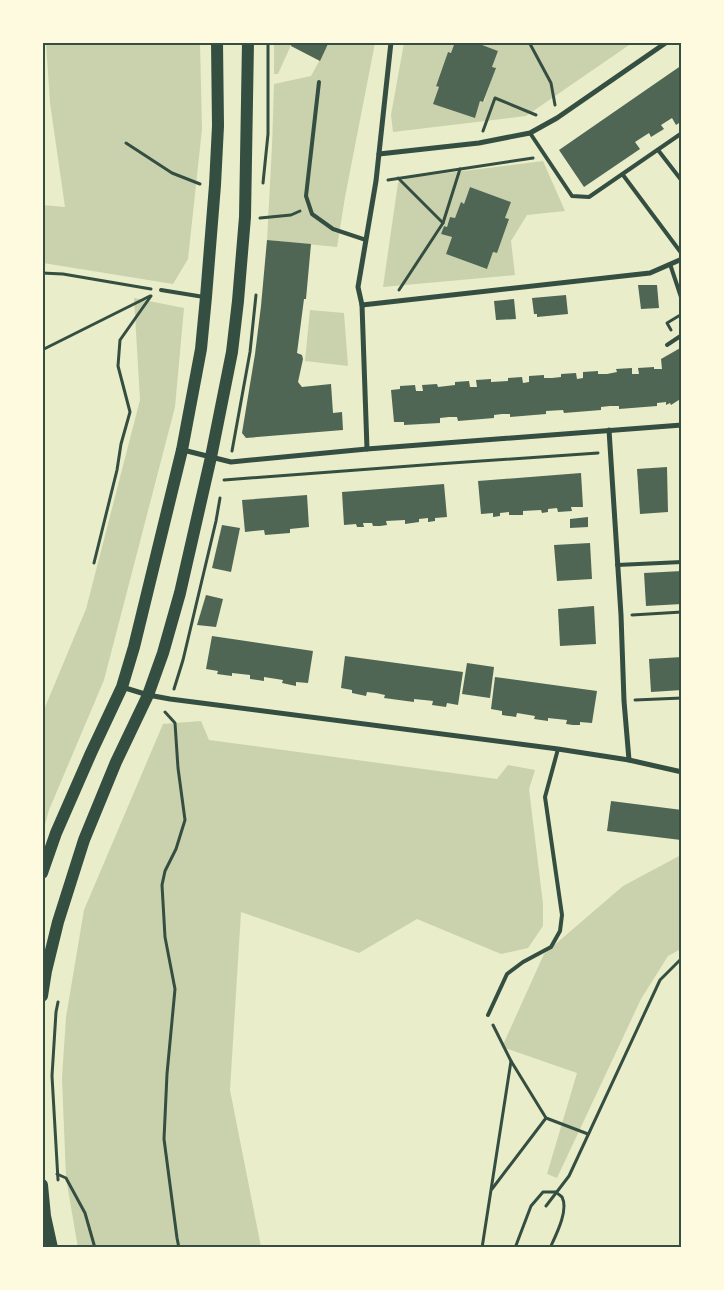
<svg xmlns="http://www.w3.org/2000/svg" width="724" height="1290" viewBox="0 0 724 1290" font-family="Mulish,sans-serif">
	<style>
		.green { fill: #cad2ad; fill-rule: evenodd }
		.building { fill: #4f6655 }
		.lines { fill: none; stroke-linecap: round; stroke-linejoin: round }
		.path { stroke: #344e41; stroke-width: 3 }
		.service { stroke: #344e41; stroke-width: 4 }
		.minor { stroke: #344e41; stroke-width: 5 }
		.primary { stroke: #344e41; stroke-width: 12 }
		.neatline { fill: none; stroke: #344e41; stroke-width: 2 }
	</style>
	<rect width="100%" height="100%" fill="#e9edc9"/>
	<g class="green">
		<path d="M46 43H200L202 129 188 259 173 284 43 263 42 205 65 207 50 103Z"/>
		<path d="M274 43H292L278 74H274Z"/>
		<path d="M329 43H375L345 197 337 247 267 240 272 147 274 84 311 76Z"/>
		<path d="M404 43H455L451 53 448 52 436 85 475 117 480 101 484 102 495 68 492 67 498 51 474 43H632L526 116 393 132 391 115Z"/>
		<path d="M543 161 565 211 527 215 511 241 515 275 383 287 398 183 407 178ZM470 187 511 202 505 218 497 253 493 252 487 269 446 254 452 237 441 234 444 226 447 227 450 217 455 218 461 203 464 204Z"/>
		<path d="M134 298 184 308 175 407 104 680 49 810 43 832V712L86 609 140 400Z"/>
		<path d="M310 310 344 313 348 366 305 361Z"/>
		<path d="M201 721 209 740 497 779 508 765 535 770 529 789 543 904V926L528 948 501 954 417 919 359 953 241 912 230 1090 261 1247 78 1248 66 1178 62 1078 66 1017 84 910 163 724Z"/>
		<path d="M681 855V949L668 956 641 999 557 1178 547 1174 577 1073 502 1047 544 954 623 886Z"/>
	</g>
	<g class="building">
		<path d="M292 42H329L320 61 291 46Z"/>
		<path d="M455 42H474L498 51 492 67 496 68 483 102 480 101 475 118 433 104 439 87 436 86 448 52 451 53Z"/>
		<path d="M682 65V121L676 125 672 118 661 125 664 129 651 137 649 133 635 142 640 149 584 187 559 150Z"/>
		<path d="M470 187 511 202 505 218 509 219 497 253 493 252 487 269 446 254 452 237 441 234 444 226 447 227 450 217 455 218 461 202 464 204Z"/>
		<path d="M267 240 311 244 306 299H304L297 353 302 355 303 359 298 382 302 387 331 384 333 413 342 412 343 430 246 438 242 433 255 354 261 306Z"/>
		<path d="M638 285H657L659 308 641 309Z"/>
		<path d="M566 295 568 314 537 317V314H534L532 298Z"/>
		<path d="M514 299 516 319 496 320 494 301Z"/>
		<path d="M682 347V398L671 405 670 403 666 405V402L657 403V406L619 409V406H610L601 407V410L564 413 563 410 546 411V414L510 417V414H502L494 415V418L458 421 457 417H449L440 418V423L404 425V422H394L391 390 400 389V386L415 385 416 391H423L422 385 437 384 438 387 455 385V382L469 381 470 387H477L476 380 491 379V382L508 381V378L522 377 523 383 529 382V376L544 375V378H552L561 377V374L576 373 577 379 583 378V372L598 371V374H607L617 372 616 369 632 368V374H639L638 368 654 367V369H662L661 359Z"/>
		<path d="M667 467 668 512 640 514 637 469Z"/>
		<path d="M581 473 583 507H571L572 511 558 512 557 508 548 509V512L542 513 541 510 523 511V515H509V512L500 513V516L493 517V513L481 514 478 481Z"/>
		<path d="M444 484 447 517 435 518V521L428 522V518L419 519V522L405 524V520L386 521 387 525 380 526H373L372 523H363L364 527H357L356 524 344 525 342 492Z"/>
		<path d="M307 495 309 527 290 529V533L265 535 264 530 245 532 242 500Z"/>
		<path d="M588 517V527L570 528V519Z"/>
		<path d="M222 525 240 528 231 572 212 568Z"/>
		<path d="M590 543 592 579 557 581 554 545Z"/>
		<path d="M682 571V604L646 606 644 573Z"/>
		<path d="M206 595 223 599 216 627 197 625Z"/>
		<path d="M594 606 596 644 560 646 558 609Z"/>
		<path d="M212 636 313 651 308 683 296 682V686L282 683 283 680 264 677V681L250 679V675L232 673V676L217 674 218 671 206 669Z"/>
		<path d="M345 656 463 672 458 705 447 703 446 707 432 705 433 701 424 700 414 699V702L384 698 385 695 376 693 367 692 366 696 352 693V690L341 688Z"/>
		<path d="M682 657V690L651 692 649 659Z"/>
		<path d="M467 663 494 667 490 698 462 694Z"/>
		<path d="M495 677 597 691 592 723 580 722V725H573L566 724 567 720 548 718V721L534 719 535 716 517 713 516 717 502 715V711L491 709Z"/>
		<path d="M611 801 682 810 681 840 607 831Z"/>
	</g>
	<g class="lines">
		<g class="path">
			<path d="M529 42 551 83 555 105"/>
			<path d="M483 131 495 98 536 115"/>
			<path d="M126 143 172 173 200 184"/>
			<path d="M398 178 443 223"/>
			<path d="M388 180 533 158"/>
			<path d="M263 183 268 134V42"/>
			<path d="M260 218 291 215 300 211"/>
			<path d="M42 273 63 274 151 289"/>
			<path d="M399 290 443 223 460 169"/>
			<path d="M671 330 667 323 682 314"/>
			<path d="M42 350 150 296"/>
			<path d="M232 451 250 352 256 295"/>
			<path d="M224 480 437 464 598 453"/>
			<path d="M94 563 117 470 121 444 130 412 118 366 120 340 151 296"/>
			<path d="M632 615 682 612"/>
			<path d="M174 689 183 660 216 521 220 498"/>
			<path d="M635 700 682 698"/>
			<path d="M165 712 175 723 178 768 185 820 176 849 165 871 162 885 165 937 175 989 167 1074 164 1139 177 1238 179 1248"/>
			<path d="M58 1002 56 1012 52 1076 58 1180"/>
			<path d="M493 1025 511 1061 546 1118 588 1134"/>
			<path d="M57 1174 66 1178 85 1213 95 1248"/>
			<path d="M492 1189 546 1118"/>
			<path d="M546 1206 569 1176 660 980 682 958"/>
			<path d="M482 1248 511 1061"/>
			<path d="M515 1248 531 1206 543 1192H556C557 1193 562 1197 562 1197 569 1210 556 1235 550 1248"/>
		</g>
		<g class="service">
			<path d="M319 82 306 196 312 214 333 229 366 240"/>
			<path d="M530 133 572 196 589 197 682 133"/>
			<path d="M658 150 682 181"/>
			<path d="M623 175 682 254"/>
			<path d="M670 264 682 300"/>
			<path d="M161 290 204 297"/>
			<path d="M667 345 682 335"/>
			<path d="M617 565 682 562"/>
			<path d="M488 1015 507 974 523 962 551 947 560 931 562 915 545 797 558 749"/>
		</g>
		<g class="minor">
			<path d="M379 154 479 143 530 133 557 118 667 42"/>
			<path d="M362 305 650 273 682 259"/>
			<path d="M609 430 621 615 624 701 629 760"/>
			<path d="M367 449 362 305 358 287 376 181 391 42"/>
			<path d="M183 450 231 462 367 449 682 425"/>
			<path d="M122 687 148 695 170 699 558 749 629 760 682 772"/>
		</g>
		<g class="primary">
			<path d="M42 873 56 833 91 753 122 687 134 647 182 450 201 349 206 297 215 185 218 126 217 42"/>
			<path d="M42 996 46 971 58 922 84 840 116 762 148 695 163 653 180 593 211 457 232 352 238 301 245 217 248 42"/>
			<path d="M42 1185 45 1216 52 1248"/>
		</g>
	</g>
	<rect width="724" height="1290" fill="none" stroke="#fefae0" stroke-width="88"/>
	<rect x="44" y="44" width="636" height="1202" class="neatline"/>
</svg>
